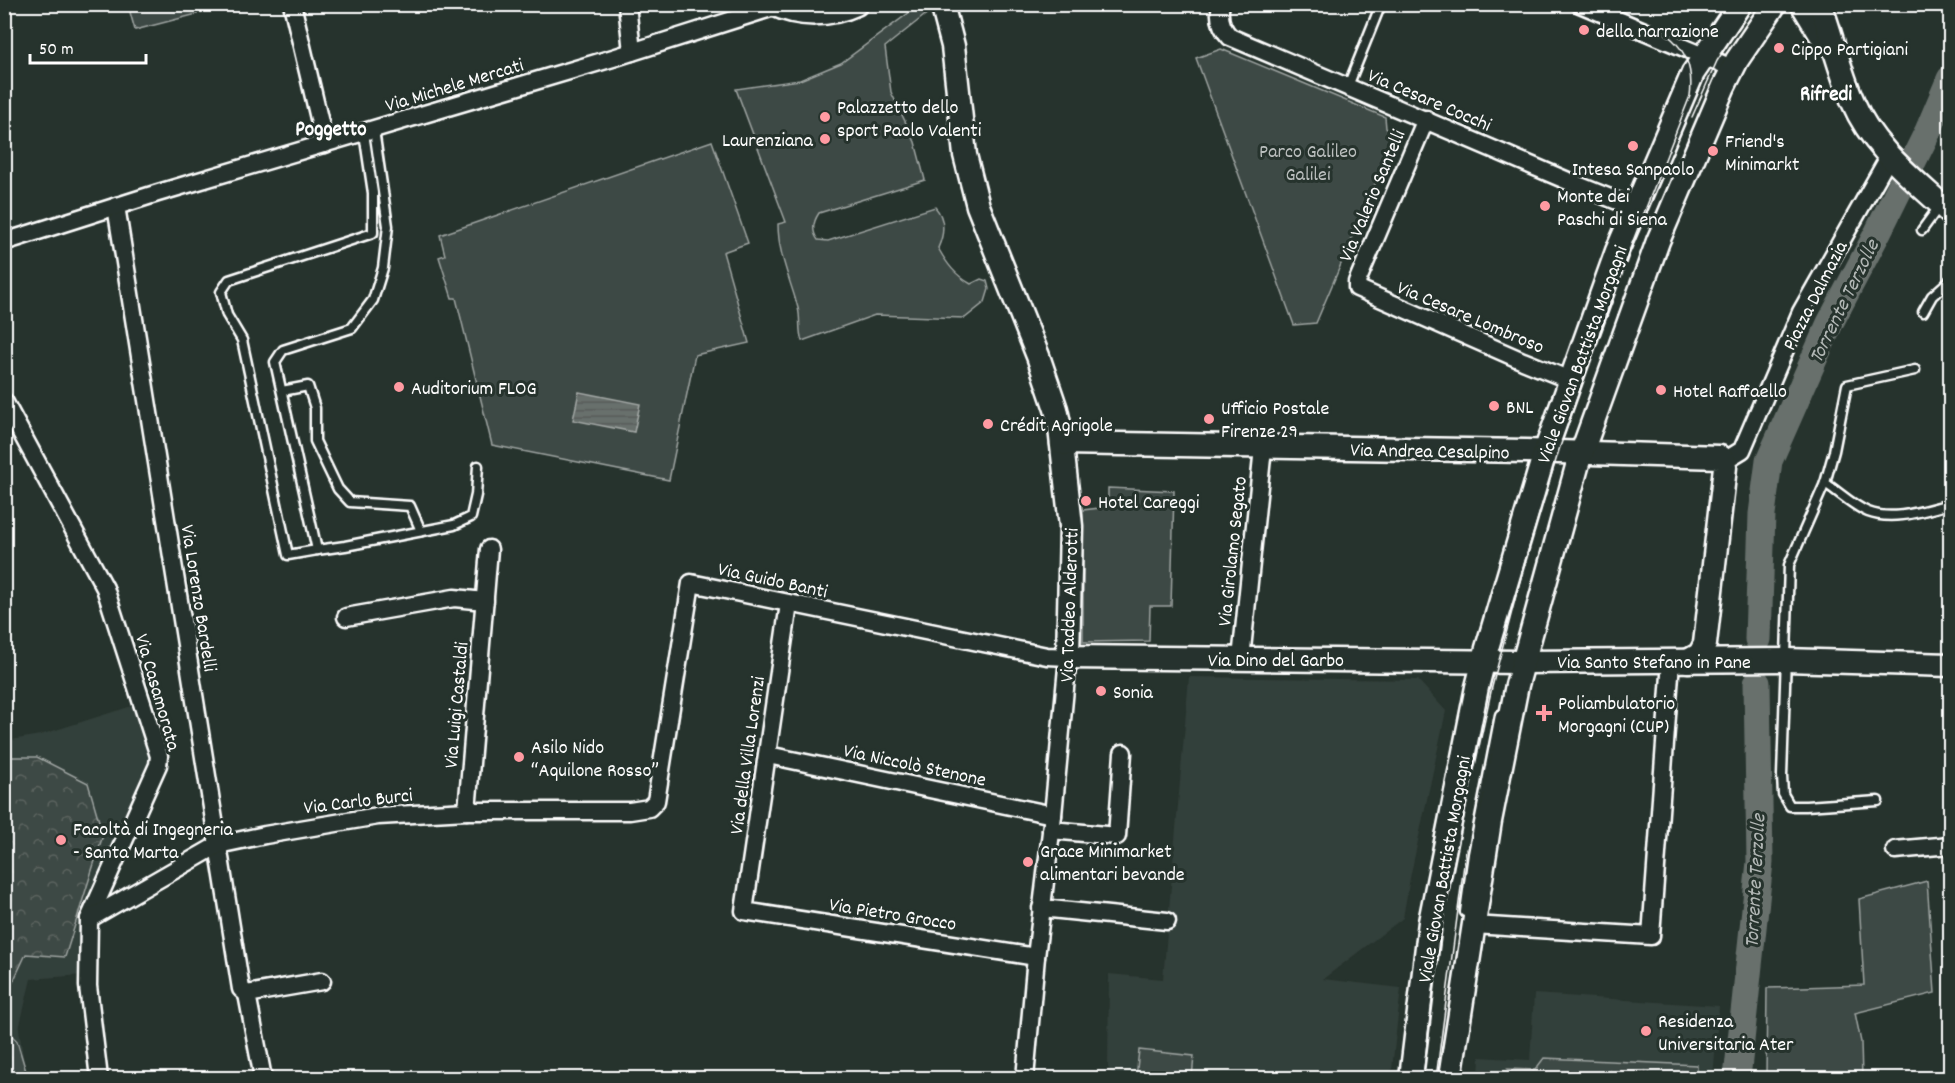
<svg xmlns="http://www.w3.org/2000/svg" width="1955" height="1083" viewBox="0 0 1955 1083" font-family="Dekko,sans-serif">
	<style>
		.built { fill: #333f3a }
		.grass { fill: url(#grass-tufts); stroke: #9ea4a2; stroke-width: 1.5 }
		.forest { fill: url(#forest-crowns); stroke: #9ea4a2; stroke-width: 1.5 }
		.park { fill: #3e4944; stroke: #9ea4a2; stroke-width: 1.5 }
		.water { fill: url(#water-rules); stroke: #a4a9a7; stroke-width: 1.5 }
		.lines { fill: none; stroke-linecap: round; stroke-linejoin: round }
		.river { stroke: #67706c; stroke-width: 27 }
		.lane-casing { stroke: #fff; stroke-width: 13 }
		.street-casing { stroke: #fff; stroke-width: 21 }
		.secondary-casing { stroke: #fff; stroke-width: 27 }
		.lane { stroke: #26332d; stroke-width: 8 }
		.street { stroke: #26332d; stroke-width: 16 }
		.secondary { stroke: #26332d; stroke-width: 22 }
		.tram { stroke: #fff; stroke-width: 1.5 }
		.poi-dot { fill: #ff9aa2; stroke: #26332d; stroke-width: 2 }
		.labels { text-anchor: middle; stroke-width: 6; stroke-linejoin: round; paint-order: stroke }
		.poi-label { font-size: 20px; fill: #fff; stroke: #26332d; text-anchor: start }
		.street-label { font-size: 20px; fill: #fff; stroke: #26332d }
		.park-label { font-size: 20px; fill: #bbbfbe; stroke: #26332d }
		.neighbourhood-label { font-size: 21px; font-weight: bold; fill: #fff; stroke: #26332d }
		.water-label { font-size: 21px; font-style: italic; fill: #b3b8b6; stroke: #26332d }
	</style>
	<defs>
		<pattern id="grass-tufts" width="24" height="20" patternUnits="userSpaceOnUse" patternTransform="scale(1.5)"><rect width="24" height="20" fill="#3e4944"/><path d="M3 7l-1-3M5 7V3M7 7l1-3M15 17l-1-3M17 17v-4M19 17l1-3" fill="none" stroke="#5b6460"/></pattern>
		<pattern id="forest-crowns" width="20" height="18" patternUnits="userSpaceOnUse" patternTransform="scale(1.5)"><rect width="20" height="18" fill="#3e4944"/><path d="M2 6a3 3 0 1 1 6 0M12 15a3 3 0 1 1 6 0" fill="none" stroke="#5b6460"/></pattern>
		<pattern id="water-rules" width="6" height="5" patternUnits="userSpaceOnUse" patternTransform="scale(1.5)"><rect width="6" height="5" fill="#67706c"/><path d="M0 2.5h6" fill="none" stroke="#575a59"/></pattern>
	</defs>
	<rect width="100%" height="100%" fill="#26332d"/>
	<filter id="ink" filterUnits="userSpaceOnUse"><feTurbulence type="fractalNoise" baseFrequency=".0167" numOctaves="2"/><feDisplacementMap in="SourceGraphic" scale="12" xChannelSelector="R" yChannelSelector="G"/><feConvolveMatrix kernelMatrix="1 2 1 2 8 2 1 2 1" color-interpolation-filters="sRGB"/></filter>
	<g filter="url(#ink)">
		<g class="built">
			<path d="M1189 677 1418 680 1446 711 1410 878 1403 918 1323 979 1401 988 1391 1078H1113L1108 1067 1109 974 1163 979Z"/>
			<path d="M135 705 153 760 84 919 83 975 31 979 19 1029 26 1076 5 1078V741L40 735Z"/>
			<path d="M1534 994 1719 1006 1713 1078H1479L1480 1057 1530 1060Z"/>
		</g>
		<g class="grass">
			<path d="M4 1028 17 1041 28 1078H5Z"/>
			<path d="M1544 1058 1697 1065V1078H1517L1508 1069 1535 1070Z"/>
		</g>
		<path class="forest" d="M5 757H37L88 783 103 835 65 957 26 954 5 999Z"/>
		<g class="park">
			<path d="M921 4 923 5 929 12 885 47 891 92 915 142 925 180 819 213C813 222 811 231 818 240L828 241 935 207C946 219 944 235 938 248 947 264 955 275 971 284L981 279 987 281 989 289 985 302 965 318 875 315 802 341C798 330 801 319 798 308 790 279 778 254 778 224L786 222 736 89 800 80 841 63Z"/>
			<path d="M128 5H195L197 14 135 30Z"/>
			<path d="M1221 49 1385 117 1386 128 1394 139 1316 323 1294 325 1196 58Z"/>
			<path d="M712 141 748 243 723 252 749 343 695 355 669 480 492 445 456 298H452L439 257 445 255 440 235Z"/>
			<path d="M1108 488 1174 491 1171 606H1150L1149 641 1083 642V510L1108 507Z"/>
			<path d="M1927 881 1935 993 1855 1013 1861 1042 1862 1078H1766L1767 988 1864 985 1859 899Z"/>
			<path d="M1139 1050 1194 1056 1192 1078H1136Z"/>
		</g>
		<path class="water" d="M579 392 640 404 634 432 573 420Z"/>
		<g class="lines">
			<g class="river">
				<path d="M1758 639 1762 514 1769 461 1830 323 1878 232 1928 131 1950 79"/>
				<path d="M1737 1078 1760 862 1757 683"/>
			</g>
			<g class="lane-casing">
				<g id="lane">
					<path d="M1348 86 1381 4"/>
					<path d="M364 133 373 193V233L229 280 221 292 227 315 242 340 288 555 317 550 275 362 283 350 352 328 373 300 383 268 388 226 374 130"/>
					<path d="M1922 230 1941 204"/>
					<path d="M1923 312 1932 296 1950 280"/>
					<path d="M282 391 308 386 315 408V441L338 489 350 502 410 506 421 531"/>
					<path d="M1825 483C1839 492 1853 506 1868 512 1894 522 1925 510 1950 504"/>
					<path d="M317 550 345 546 454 525 471 517 476 495 478 466"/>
					<path d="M1878 801 1806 806H1790L1783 794 1782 776 1789 565 1825 483 1834 451 1847 385 1915 370"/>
					<path d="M1465 912 1473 854 1500 715"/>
				</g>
			</g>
			<g class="street-casing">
				<g id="street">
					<path d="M292 4 325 144"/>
					<path d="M627 4 632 52"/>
					<path d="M1221 4C1218 17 1221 28 1230 37L1575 184 1635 208"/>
					<path d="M1580 4 1732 68"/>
					<path d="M1426 119 1357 282V288L1523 361 1570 380"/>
					<path d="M116 206 241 989 247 994 322 981"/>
					<path d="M4 242 158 193 613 58 777 6"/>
					<path d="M4 401 105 588 159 756 158 765 89 919 88 986 99 1078"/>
					<path d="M1724 461 1742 450 1801 312 1889 157"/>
					<path d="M789 604 744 911 1036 957"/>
					<path d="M346 617 454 598 485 601"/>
					<path d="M1241 659 1263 448"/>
					<path d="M768 755 1053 815"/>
					<path d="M467 811 489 549"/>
					<path d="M1051 830 1117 836 1123 753"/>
					<path d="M1895 850 1950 845"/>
					<path d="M1041 908 1167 921"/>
					<path d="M89 919 218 845 265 835 378 816 467 811H630L649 808 656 801 691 583 1047 656 1068 657 1053 815 1036 957 1025 1078"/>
					<path d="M1474 925 1651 936 1671 661"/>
					<path d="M247 994 263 1078"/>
				</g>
			</g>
			<g class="secondary-casing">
				<g id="secondary">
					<path d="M773 4C799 17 830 16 856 4"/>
					<path d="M942 4 953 46 965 155 978 206 1038 356 1056 409 1060 428 1071 526 1068 657 1522 662 1786 660 1950 665"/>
					<path d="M1802 4 1821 35"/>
					<path d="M1820 4C1832 36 1839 70 1853 102 1873 149 1914 179 1950 213"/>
					<path d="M1062 443 1526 451 1720 457 1724 461 1725 467 1705 644 1700 654 1688 661"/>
					<path d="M1411 1078 1430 922 1477 687 1487 648 1545 452 1617 251 1693 73 1740 4"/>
					<path d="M1450 1078 1490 821 1517 685 1578 463 1658 241 1724 86 1737 60 1775 4"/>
				</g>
			</g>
			<use href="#lane" class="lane"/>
			<use href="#street" class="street"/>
			<use href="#secondary" class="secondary"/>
			<g class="tram">
				<path d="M1692 117 1717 61 1754 4"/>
				<path d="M1423 1078 1441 922 1492 687 1527 554 1559 450 1618 279 1690 96C1698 36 1650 24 1604 4"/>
				<path d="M1436 1078 1466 849"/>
			</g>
		</g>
	</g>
	<g class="poi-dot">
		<circle cx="1584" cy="30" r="6"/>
		<circle cx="1779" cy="48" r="6"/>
		<circle cx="825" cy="117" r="6"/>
		<circle cx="825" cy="139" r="6"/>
		<circle cx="1633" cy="146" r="6"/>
		<circle cx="1713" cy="151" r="6"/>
		<circle cx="1545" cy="206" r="6"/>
		<circle cx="399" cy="387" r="6"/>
		<circle cx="1661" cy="390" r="6"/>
		<circle cx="1494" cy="406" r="6"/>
		<circle cx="1209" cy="419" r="6"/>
		<circle cx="988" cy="424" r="6"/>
		<circle cx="1086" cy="501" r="6"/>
		<circle cx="1101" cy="691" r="6"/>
		<path d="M1541 704h6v6h6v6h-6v6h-6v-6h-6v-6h6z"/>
		<circle cx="519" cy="757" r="6"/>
		<circle cx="61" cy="840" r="6"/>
		<circle cx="1028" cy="862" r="6"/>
		<circle cx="1646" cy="1031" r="6"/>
	</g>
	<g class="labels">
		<g class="poi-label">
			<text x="1596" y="37">della narrazione</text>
			<text x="1791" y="55">Cippo Partigiani</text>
			<text x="837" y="113">Palazzetto dello<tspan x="837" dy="23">sport Paolo Valenti</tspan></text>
			<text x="813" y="146" text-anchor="end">Laurenziana</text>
			<text x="1725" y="147">Friend's<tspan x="1725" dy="23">Minimarkt</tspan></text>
			<text x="1633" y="175" text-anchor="middle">Intesa Sanpaolo</text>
			<text x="1557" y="202">Monte dei<tspan x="1557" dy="23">Paschi di Siena</tspan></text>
			<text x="411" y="394">Auditorium FLOG</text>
			<text x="1673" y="397">Hotel Raffaello</text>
			<text x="1506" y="413">BNL</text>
			<text x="1221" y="414">Ufficio Postale<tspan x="1221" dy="23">Firenze 29</tspan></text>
			<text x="1000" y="431">Crédit Agrigole</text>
			<text x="1098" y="508">Hotel Careggi</text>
			<text x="1113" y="698">Sonia</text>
			<text x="1558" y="709">Poliambulatorio<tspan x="1558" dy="23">Morgagni (CUP)</tspan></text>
			<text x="531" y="753">Asilo Nido<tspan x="531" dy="23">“Aquilone Rosso”</tspan></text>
			<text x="73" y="835">Facoltà di Ingegneria<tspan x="73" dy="23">- Santa Marta</tspan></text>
			<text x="1040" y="857">Grace Minimarket<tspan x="1040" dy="23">alimentari bevande</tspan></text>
			<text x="1658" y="1027">Residenza<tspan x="1658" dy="23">Universitaria Ater</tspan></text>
		</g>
		<g class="street-label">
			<text transform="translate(454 84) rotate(-17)" y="7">Via Michele Mercati</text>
			<text transform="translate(1430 99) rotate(23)" y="7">Via Cesare Cocchi</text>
			<text transform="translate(1371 195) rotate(-67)" y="7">Via Valerio Santelli</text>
			<text transform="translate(1814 295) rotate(-63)" y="7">Piazza Dalmazia</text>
			<text transform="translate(1471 316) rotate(23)" y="7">Via Cesare Lombroso</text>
			<text transform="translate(1581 354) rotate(-70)" y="7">Viale Giovan Battista Morgagni</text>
			<text transform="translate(1430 450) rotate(1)" y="7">Via Andrea Cesalpino</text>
			<text transform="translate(1231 551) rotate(-84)" y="7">Via Girolamo Segato</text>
			<text transform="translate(773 579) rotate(12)" y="7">Via Guido Banti</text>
			<text transform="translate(200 598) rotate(81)" y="7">Via Lorenzo Bardelli</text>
			<text transform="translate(1068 605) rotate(-88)" y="7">Via Taddeo Alderotti</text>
			<text x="1276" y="666">Via Dino del Garbo</text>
			<text x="1654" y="668">Via Santo Stefano in Pane</text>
			<text transform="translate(159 692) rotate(74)" y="7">Via Casamorata</text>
			<text transform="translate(455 705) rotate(-85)" y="7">Via Luigi Castaldi</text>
			<text transform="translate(746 755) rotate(-82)" y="7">Via della Villa Lorenzi</text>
			<text transform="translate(915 764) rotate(12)" y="7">Via Niccolò Stenone</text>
			<text transform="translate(358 800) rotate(-7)" y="7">Via Carlo Burci</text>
			<text transform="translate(1443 869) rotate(-80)" y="7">Viale Giovan Battista Morgagni</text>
			<text transform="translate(893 913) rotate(9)" y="7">Via Pietro Grocco</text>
		</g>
		<g class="park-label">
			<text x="1308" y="157">Parco Galileo<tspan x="1308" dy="23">Galilei</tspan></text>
		</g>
		<g class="neighbourhood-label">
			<text x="1826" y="100">Rifredi</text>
			<text x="331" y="135">Poggetto</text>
		</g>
		<g class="water-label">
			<text transform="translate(1843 301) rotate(-64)" y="7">Torrente Terzolle</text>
			<text transform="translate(1754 881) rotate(-87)" y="7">Torrente Terzolle</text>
		</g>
	</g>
	<rect width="1955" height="1083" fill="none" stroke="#26332d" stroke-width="24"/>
	<rect x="12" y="12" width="1931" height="1059" fill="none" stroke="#fff" stroke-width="2" filter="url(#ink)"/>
	<path d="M30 54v9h116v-9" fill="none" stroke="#ffffff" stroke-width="3"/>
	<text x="39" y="54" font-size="18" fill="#ffffff" stroke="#26332d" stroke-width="4.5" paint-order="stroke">50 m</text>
</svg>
